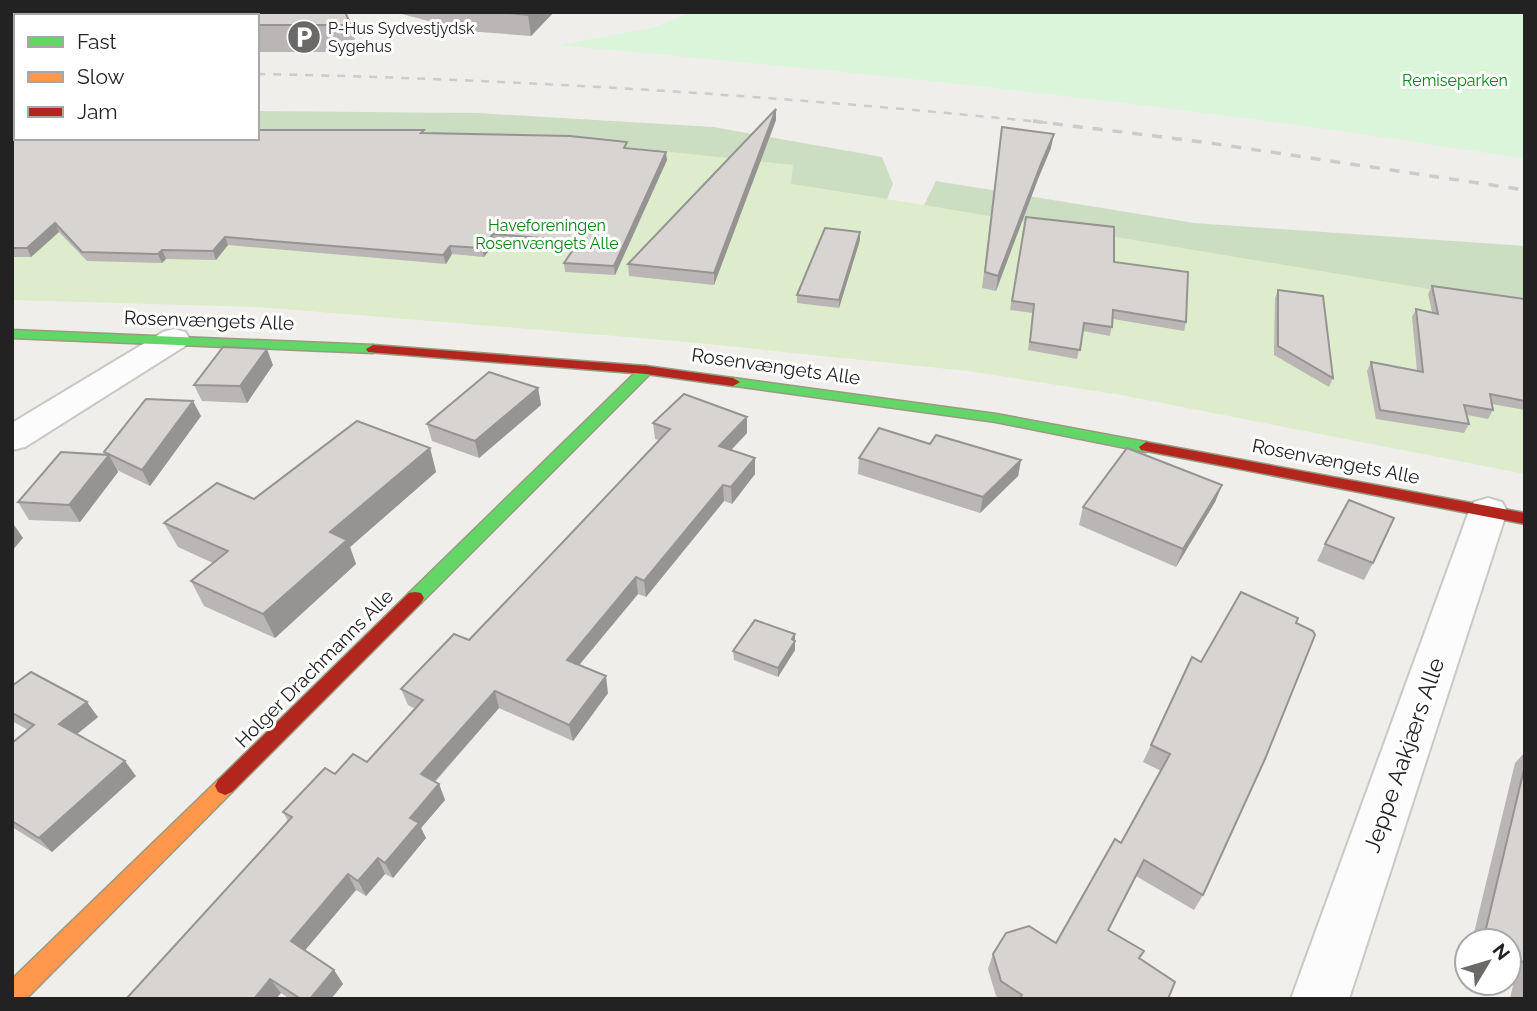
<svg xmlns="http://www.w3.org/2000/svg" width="1537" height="1011" viewBox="0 0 1537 1011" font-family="Raleway,sans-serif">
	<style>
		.grass { fill: #ddeccb }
		.forest { fill: #cbdec1 }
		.park { fill: #daf5da }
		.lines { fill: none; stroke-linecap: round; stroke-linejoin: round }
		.street-casing { stroke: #c9c8c7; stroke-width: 4 }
		.fast-casing { stroke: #999a82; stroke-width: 3 }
		.slow-casing { stroke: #999a82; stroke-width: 3 }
		.jam-casing { stroke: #999a82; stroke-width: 3 }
		.street { fill: #fdfcfc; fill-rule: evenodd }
		.fast { fill: #63d668; fill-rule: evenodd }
		.slow { fill: #ff974d; fill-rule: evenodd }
		.jam { fill: #b3261e; fill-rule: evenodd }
		.rail-far1 { stroke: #ccc; stroke-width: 2.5; stroke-dasharray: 8 8; stroke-linecap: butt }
		.rail { stroke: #ccc; stroke-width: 3.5; stroke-dasharray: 10 10; stroke-linecap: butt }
		.wall { fill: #b9b6b5 }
		.shaded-wall { fill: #969493 }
		.building { fill: #d7d4d2; stroke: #969493; stroke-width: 2 }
		.labels { text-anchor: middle; stroke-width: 6; stroke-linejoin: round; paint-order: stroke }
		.far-poi-label { font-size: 16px; fill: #222; stroke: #fff; text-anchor: start }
		.far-park-label { font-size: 16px; fill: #0c8416; stroke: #fff }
		.street-label { font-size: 19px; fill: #222; stroke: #fff }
		.near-street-label { font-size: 23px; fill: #222; stroke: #fff }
	</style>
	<rect width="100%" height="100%" fill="#f0eeeb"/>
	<path class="grass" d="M12 131 16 138H541L794 165 791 184 1222 252 1525 305V474L1121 395 968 371 688 342 259 307 12 300Z"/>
	<g class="forest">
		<path d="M257 111 477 113 713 127 882 157 893 184 887 199 791 184 793 165 541 138 257 132Z"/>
		<path d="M936 181 1194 223 1525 246V305L924 205Z"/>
	</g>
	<path class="park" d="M692 12 1525 14V159C1204 107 881 74 558 45L652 28Z"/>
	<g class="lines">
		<g class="street-casing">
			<g id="street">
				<path d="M174 329 185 332 190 339 185 346 25 447 12 450V423L163 332Z"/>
				<path d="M1488 498 1502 502 1507 511 1349 999H1291L1469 511 1474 502Z"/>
			</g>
		</g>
		<g class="fast-casing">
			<g id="fast">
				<path d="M12 330 373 345 380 349 373 353 12 338Z"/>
				<path d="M646 366 653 370 651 373 421 603H409L406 598 409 593 641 367Z"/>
				<path d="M733 378 996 414 1146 442 1153 447 1146 452 996 422 728 385 726 382Z"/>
			</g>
		</g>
		<g class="slow-casing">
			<path id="slow" d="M225 777 232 780 235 786 232 792 26 999H12V979L218 780Z"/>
		</g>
		<g class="jam-casing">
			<g id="jam">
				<path d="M373 345 646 366 733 378 740 382 733 386 646 374 368 352 366 349Z"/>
				<path d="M1146 442 1525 513V524L1141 450 1139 447Z"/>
				<path d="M415 592 421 593 424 598 421 603 232 792 225 795 218 792 215 786 218 780 409 593Z"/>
			</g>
		</g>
		<use href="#street" class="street"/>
		<use href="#fast" class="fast"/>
		<use href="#slow" class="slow"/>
		<use href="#jam" class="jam"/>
		<g class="rail-far1">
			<path d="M12 68H16"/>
			<path d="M257 74C522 79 786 96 1050 123"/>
		</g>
		<path class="rail" d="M1033 121 1210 143 1525 190"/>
	</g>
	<g class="wall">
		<path d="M12 12H345L351 25 358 52H257V16H16V53L12 54Z"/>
		<path d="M394 12H554L531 36 467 31Z"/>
		<path d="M776 109V120L714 285 629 276 628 264Z"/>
		<path d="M12 130H424V133L627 149 667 160 615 275 565 272 564 263 573 249 495 243 484 257 452 254 446 264 228 245 216 260 166 259 162 263 87 261 59 232 31 257H12Z"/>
		<path d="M1000 141 1051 148 1038 179 996 291 982 288Z"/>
		<path d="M1026 217 1114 262 1186 322 1184 331 1113 319 1110 336 1083 331 1077 359 1028 350 1033 313 1010 310Z"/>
		<path d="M860 240 839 308 797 303V295Z"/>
		<path d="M1432 286 1525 299V410L1492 404 1493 410 1488 419 1467 415 1469 424 1464 433 1376 419 1367 371 1371 362 1417 371 1412 317 1416 309 1432 312 1428 294Z"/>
		<path d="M1278 290 1333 378 1329 387 1274 355 1275 298Z"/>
		<path d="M273 365 247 403 202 401 194 385Z"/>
		<path d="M538 388 541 405 479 458 432 441 427 424Z"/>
		<path d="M201 416 150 486 117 470 118 472 80 522 29 520 18 502 105 455 104 452Z"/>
		<path d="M653 423 747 433 731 450 755 458V474L732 504 724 501 646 597 638 594 579 665 608 693 573 741 499 708 435 782 439 784 445 800 421 828 426 838 393 878 385 874 366 896 356 890 305 950 334 970 343 984 331 999H290L281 993 126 999 288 821 283 812 335 774 367 762 415 709 408 705 401 689 469 640 562 543 659 440 655 439Z"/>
		<path d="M930 444 1021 460 1018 476 980 513 858 474 859 458Z"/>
		<path d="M430 448 436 472 350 547 356 564 275 638 204 606 191 581 213 563 178 547 164 523 254 499Z"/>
		<path d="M1222 485 1215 502 1176 567 1079 525 1083 507Z"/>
		<path d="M1325 544 1373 563 1364 580 1317 561Z"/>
		<path d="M795 634V650L778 677 734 660 733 651Z"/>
		<path d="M1201 662 1203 895 1194 910 1136 876 1109 930 1140 959 1168 999H1000L996 996 988 969 993 954 1056 943 1121 843 1161 771 1143 762 1151 745Z"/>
		<path d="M12 686 98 717 77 734 136 776 52 852 12 827V743L28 730 12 721Z"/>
		<path d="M1525 752V999H1510L1514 980 1509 977V941H1472L1515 763Z"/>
	</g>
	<g class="shaded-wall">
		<path d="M530 12H554L531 36 528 15Z"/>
		<path d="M776 109V120L714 285V273Z"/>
		<path d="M1054 134 1051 148 1038 179 996 291 998 276 1041 164Z"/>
		<path d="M666 152 667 160 615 275 614 266Z"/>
		<path d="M55 223 59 232 31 257 27 248Z"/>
		<path d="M860 232V240L839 308V300Z"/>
		<path d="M493 234 495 243 484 257 482 248Z"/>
		<path d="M225 237 228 245 216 260 213 251Z"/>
		<path d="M450 246 452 254 446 264 443 255Z"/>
		<path d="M162 250 166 259 162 263 158 254Z"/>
		<path d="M267 349 273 365 247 403 240 386Z"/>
		<path d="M538 388 541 405 479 458 475 441Z"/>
		<path d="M193 401 201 416 150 486 142 470Z"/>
		<path d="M747 417V433L720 462 719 446Z"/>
		<path d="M430 448 436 472 350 547 356 564 275 638 263 614 330 532Z"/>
		<path d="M109 455 118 472 80 522 69 505Z"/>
		<path d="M755 458V474L732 504 731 487Z"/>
		<path d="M1021 460 1018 476 980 513 983 497Z"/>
		<path d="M723 485 724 501 646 597 644 581Z"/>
		<path d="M1222 485 1215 502 1176 567 1183 549Z"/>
		<path d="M12 522 23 538 12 551Z"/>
		<path d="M636 577 638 594 570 676 567 660Z"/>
		<path d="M795 634V650L778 677V668Z"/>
		<path d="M606 676 608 693 573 741 569 725Z"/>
		<path d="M495 691 499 708 427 790 421 774Z"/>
		<path d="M87 702 98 717 71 739 59 724Z"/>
		<path d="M125 761 136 776 52 852 39 838Z"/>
		<path d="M439 784 445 800 421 828 426 838 393 878 385 863 410 818Z"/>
		<path d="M378 858 385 874 366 896 358 881Z"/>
		<path d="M348 874 356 890 301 955 291 941Z"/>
		<path d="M334 970 343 984 331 999H310Z"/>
		<path d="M270 979 281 993 276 999H254Z"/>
	</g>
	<g class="building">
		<path d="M12 12H345L351 25H257V16H16V26H12Z"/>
		<path d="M499 12H530L528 15Z"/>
		<path d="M776 109 714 273 628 264Z"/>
		<path d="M1002 127 1054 134 1041 164 998 276 985 272Z"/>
		<path d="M12 130H16V138H257V130H424L421 133 570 136 627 142 624 148 666 152 614 266 564 263 579 241 493 234 482 248 450 246 443 255 225 237 213 251 162 250 158 254 82 252 55 223 27 248H12Z"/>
		<path d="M1026 217 1114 227V262L1188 272 1186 322 1113 310 1112 327 1084 323 1080 350 1030 342 1034 304 1012 301Z"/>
		<path d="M825 228 860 232 839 300 797 295Z"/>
		<path d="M1432 286 1525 299V401L1490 394 1493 410 1464 405 1469 424 1380 410 1371 362 1423 372 1416 309 1438 314Z"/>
		<path d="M1278 290 1323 296 1333 378 1278 346Z"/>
		<path d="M223 347 267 349 240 386 194 385Z"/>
		<path d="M489 372 538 388 475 441 427 424Z"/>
		<path d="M684 394 747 417 719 446 755 458 731 487 723 485 644 581 636 577 567 660 606 676 569 725 495 691 421 774 439 784 410 818 419 823 385 863 378 858 358 881 348 874 291 941 334 970 310 999H301L270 979 254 999H126L292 817 283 812 325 768 335 774 353 754 367 762 423 700 401 689 454 634 469 640 562 543 670 429 653 423Z"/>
		<path d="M146 399 193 401 142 470 104 452Z"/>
		<path d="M357 421 430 448 330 532 347 540 263 614 191 581 228 551 164 523 217 483 254 499Z"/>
		<path d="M879 428 930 444 936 435 1021 460 983 497 859 458Z"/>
		<path d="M1127 448 1222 485 1183 549 1083 507Z"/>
		<path d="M61 452 109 455 69 505 18 502Z"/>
		<path d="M1349 500 1394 518 1373 563 1325 544Z"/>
		<path d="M1241 592 1298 618 1296 623 1313 631 1315 635 1265 759 1203 895 1144 860 1108 930 1144 951 1139 958 1175 982 1168 999H1019L1022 995 1001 981 993 954 1006 933 1029 926 1056 943 1115 839 1121 843 1170 754 1151 745 1192 657 1201 662Z"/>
		<path d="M755 620 795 634 792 639 795 641 778 668 733 651Z"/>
		<path d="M31 672 87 702 59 724 125 761 39 838 12 821V743L34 725 12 713V686Z"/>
		<path d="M1525 765V963L1509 955V941H1483Z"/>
	</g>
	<defs>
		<g id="parking-disc" transform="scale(1.75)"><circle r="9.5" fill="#6a6968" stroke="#fff"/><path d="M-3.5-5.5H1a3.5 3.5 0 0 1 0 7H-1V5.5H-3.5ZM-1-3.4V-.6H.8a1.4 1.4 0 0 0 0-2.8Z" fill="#fff"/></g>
	</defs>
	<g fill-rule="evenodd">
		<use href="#parking-disc" x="304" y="37"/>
	</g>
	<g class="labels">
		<g class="far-poi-label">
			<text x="328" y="34">P-Hus Sydvestjydsk<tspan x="328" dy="18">Sygehus</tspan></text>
		</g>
		<g class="far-park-label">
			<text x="1455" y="86">Remiseparken</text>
			<text x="547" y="231">Haveforeningen<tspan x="547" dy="18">Rosenvængets Alle</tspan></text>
		</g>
		<g class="street-label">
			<text transform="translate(209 320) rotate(2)" y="7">Rosenvængets Alle</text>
			<text transform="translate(776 366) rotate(8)" y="7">Rosenvængets Alle</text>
			<text transform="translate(1336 461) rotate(11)" y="7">Rosenvængets Alle</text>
			<text transform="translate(314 668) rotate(-45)" y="7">Holger Drachmanns Alle</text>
		</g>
		<g class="near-street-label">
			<text transform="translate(1404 755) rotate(-71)" y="8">Jeppe Aakjærs Alle</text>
		</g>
	</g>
	<rect width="1537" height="1011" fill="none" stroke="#222222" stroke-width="28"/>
	<rect x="14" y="14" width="245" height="126" fill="#ffffff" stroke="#a7a7a7" stroke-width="2"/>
	<rect x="28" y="37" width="35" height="10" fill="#63d668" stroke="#a7a7a7" stroke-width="2"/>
	<text x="77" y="49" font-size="21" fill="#222222">Fast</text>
	<rect x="28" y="72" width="35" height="10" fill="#ff974d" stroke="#a7a7a7" stroke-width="2"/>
	<text x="77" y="84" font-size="21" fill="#222222">Slow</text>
	<rect x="28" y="107" width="35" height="10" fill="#b3261e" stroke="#a7a7a7" stroke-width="2"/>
	<text x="77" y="119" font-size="21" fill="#222222">Jam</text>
	<g transform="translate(1488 962) rotate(52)"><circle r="33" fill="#ffffff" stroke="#a7a7a7" stroke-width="2"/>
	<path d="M0-5L12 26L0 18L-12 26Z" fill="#6a6968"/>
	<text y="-10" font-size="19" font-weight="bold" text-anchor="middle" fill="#222222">N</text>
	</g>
</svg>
